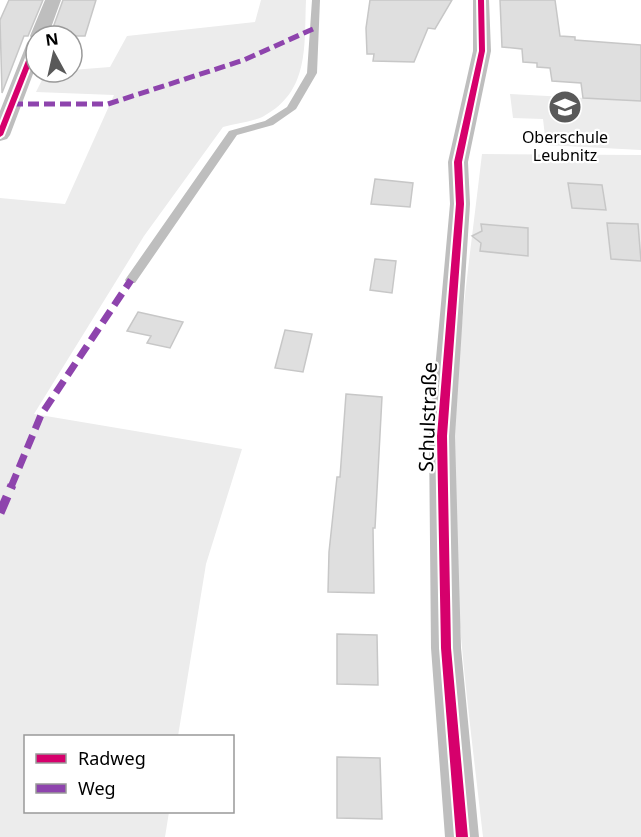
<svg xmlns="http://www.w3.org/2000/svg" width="641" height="837" viewBox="0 0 641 837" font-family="'Noto Sans',sans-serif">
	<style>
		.green { fill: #ececec }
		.building { fill: #dfdfdf; stroke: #c7c7c7; stroke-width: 1.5 }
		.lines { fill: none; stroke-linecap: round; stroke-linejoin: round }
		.service { fill: #bebebe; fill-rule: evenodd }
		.minor { fill: #bebebe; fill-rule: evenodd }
		.quiet-far2 { stroke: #8e44ad; stroke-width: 5; stroke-dasharray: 11 5; stroke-linecap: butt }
		.quiet-far1 { stroke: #8e44ad; stroke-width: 7; stroke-dasharray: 14 7; stroke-linecap: butt }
		.quiet { stroke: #8e44ad; stroke-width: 9; stroke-dasharray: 18 9; stroke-linecap: butt }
		.cycleway-casing { stroke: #fff; stroke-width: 4 }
		.cycleway { fill: #d6006c; fill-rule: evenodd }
		.labels { text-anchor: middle; stroke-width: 4.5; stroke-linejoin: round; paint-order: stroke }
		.far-poi-label { font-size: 16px; fill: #000; stroke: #fff }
		.street-label { font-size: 20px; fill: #000; stroke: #fff }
	</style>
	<rect width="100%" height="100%" fill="#fff"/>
	<g class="green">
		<path d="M261 0H306C304 45 310 91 264 116 253 122 236 123 223 127L144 236 34 414 242 449 206 564 178 736H26V812H169L165 837H0V198L65 204 114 95 36 92 46 72 110 67 127 36 255 22Z"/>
		<path d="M510 94 641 101V150L546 145 543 119 513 118Z"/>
		<path d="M482 154 641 155V837H483C470 722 454 605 453 489 452 377 469 265 482 154Z"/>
	</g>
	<g class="building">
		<path d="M9 0H43L28 36H24L2 93 0 20Z"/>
		<path d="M63 0H96L85 36H50Z"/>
		<path d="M370 0H452L435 29 428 28 414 62 373 61 374 54H367L366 28Z"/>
		<path d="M500 0H555L560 36 575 37V40L641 45V101L583 98 581 83 552 81 550 68 537 67V63L523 62 522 49 502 47Z"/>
		<path d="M375 179 413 183 410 207 371 204Z"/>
		<path d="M568 183 602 185 606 210 572 208Z"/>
		<path d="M607 223 638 224 641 261 611 259Z"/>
		<path d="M481 224 528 228V256L480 251 481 243 472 236 482 231Z"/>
		<path d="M375 259 396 261 392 293 370 290Z"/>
		<path d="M138 312 183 322 170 348 147 343 151 336 127 331Z"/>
		<path d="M285 330 312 334 303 372 275 368Z"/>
		<path d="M346 394 382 397 375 528H373L374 593 328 592 329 552 337 477H340Z"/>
		<path d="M337 634 377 635 378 685 337 684Z"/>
		<path d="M337 757 380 758 382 819 337 818Z"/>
	</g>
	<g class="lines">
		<path class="service" d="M312 0H320L317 73 296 109 273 125 237 135 135 283H127L125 280 127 277 229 131 265 121 287 107 307 73Z"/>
		<g class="minor">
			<path d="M45 0H61L48 36H36V66L10 135 7 139 0 141V111L27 43 32 39 30 36Z"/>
			<path d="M473 0H489L491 51 468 162 470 204 455 436 461 648 479 837H445L431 648 429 436 450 204 448 162 473 51Z"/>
		</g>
		<path class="quiet-far2" d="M12 104H108L244 60 313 29"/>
		<path class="quiet-far1" d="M11 487 41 415 131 280"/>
		<path class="quiet" d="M0 513 12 485"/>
		<g class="cycleway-casing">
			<g id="cycleway">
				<path d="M478 0H484L485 51 462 162 464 204 447 436 451 648 468 837H456L441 648 437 436 456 204 454 162 479 51Z"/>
				<path d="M36 41V51L3 135 0 137V126L33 43Z"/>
			</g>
		</g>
		<use href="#cycleway" class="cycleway"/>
	</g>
	<defs>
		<g id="school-disc" transform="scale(1.725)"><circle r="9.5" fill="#595959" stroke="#fff"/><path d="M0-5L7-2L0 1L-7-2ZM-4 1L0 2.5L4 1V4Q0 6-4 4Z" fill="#fff"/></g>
	</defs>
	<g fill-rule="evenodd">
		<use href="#school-disc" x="565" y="107"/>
	</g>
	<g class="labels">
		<g class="far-poi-label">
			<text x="565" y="143">Oberschule<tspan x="565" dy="18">Leubnitz</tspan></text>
		</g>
		<g class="street-label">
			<text transform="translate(428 417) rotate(-88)" y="7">Schulstraße</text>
		</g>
	</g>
	<rect x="24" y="735" width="210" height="78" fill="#ffffff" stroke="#999999" stroke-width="1.5"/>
	<rect x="36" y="754" width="30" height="9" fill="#d6006c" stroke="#999999" stroke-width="1.5"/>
	<text x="78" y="765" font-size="18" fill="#000000">Radweg</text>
	<rect x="36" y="784" width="30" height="9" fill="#8e44ad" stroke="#999999" stroke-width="1.5"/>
	<text x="78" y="795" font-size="18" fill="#000000">Weg</text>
	<g transform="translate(54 54) rotate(352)"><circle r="28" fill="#ffffff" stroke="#999999" stroke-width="1.5"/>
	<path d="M0-4.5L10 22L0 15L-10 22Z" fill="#595959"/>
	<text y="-9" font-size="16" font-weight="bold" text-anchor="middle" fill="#000000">N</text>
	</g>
</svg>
